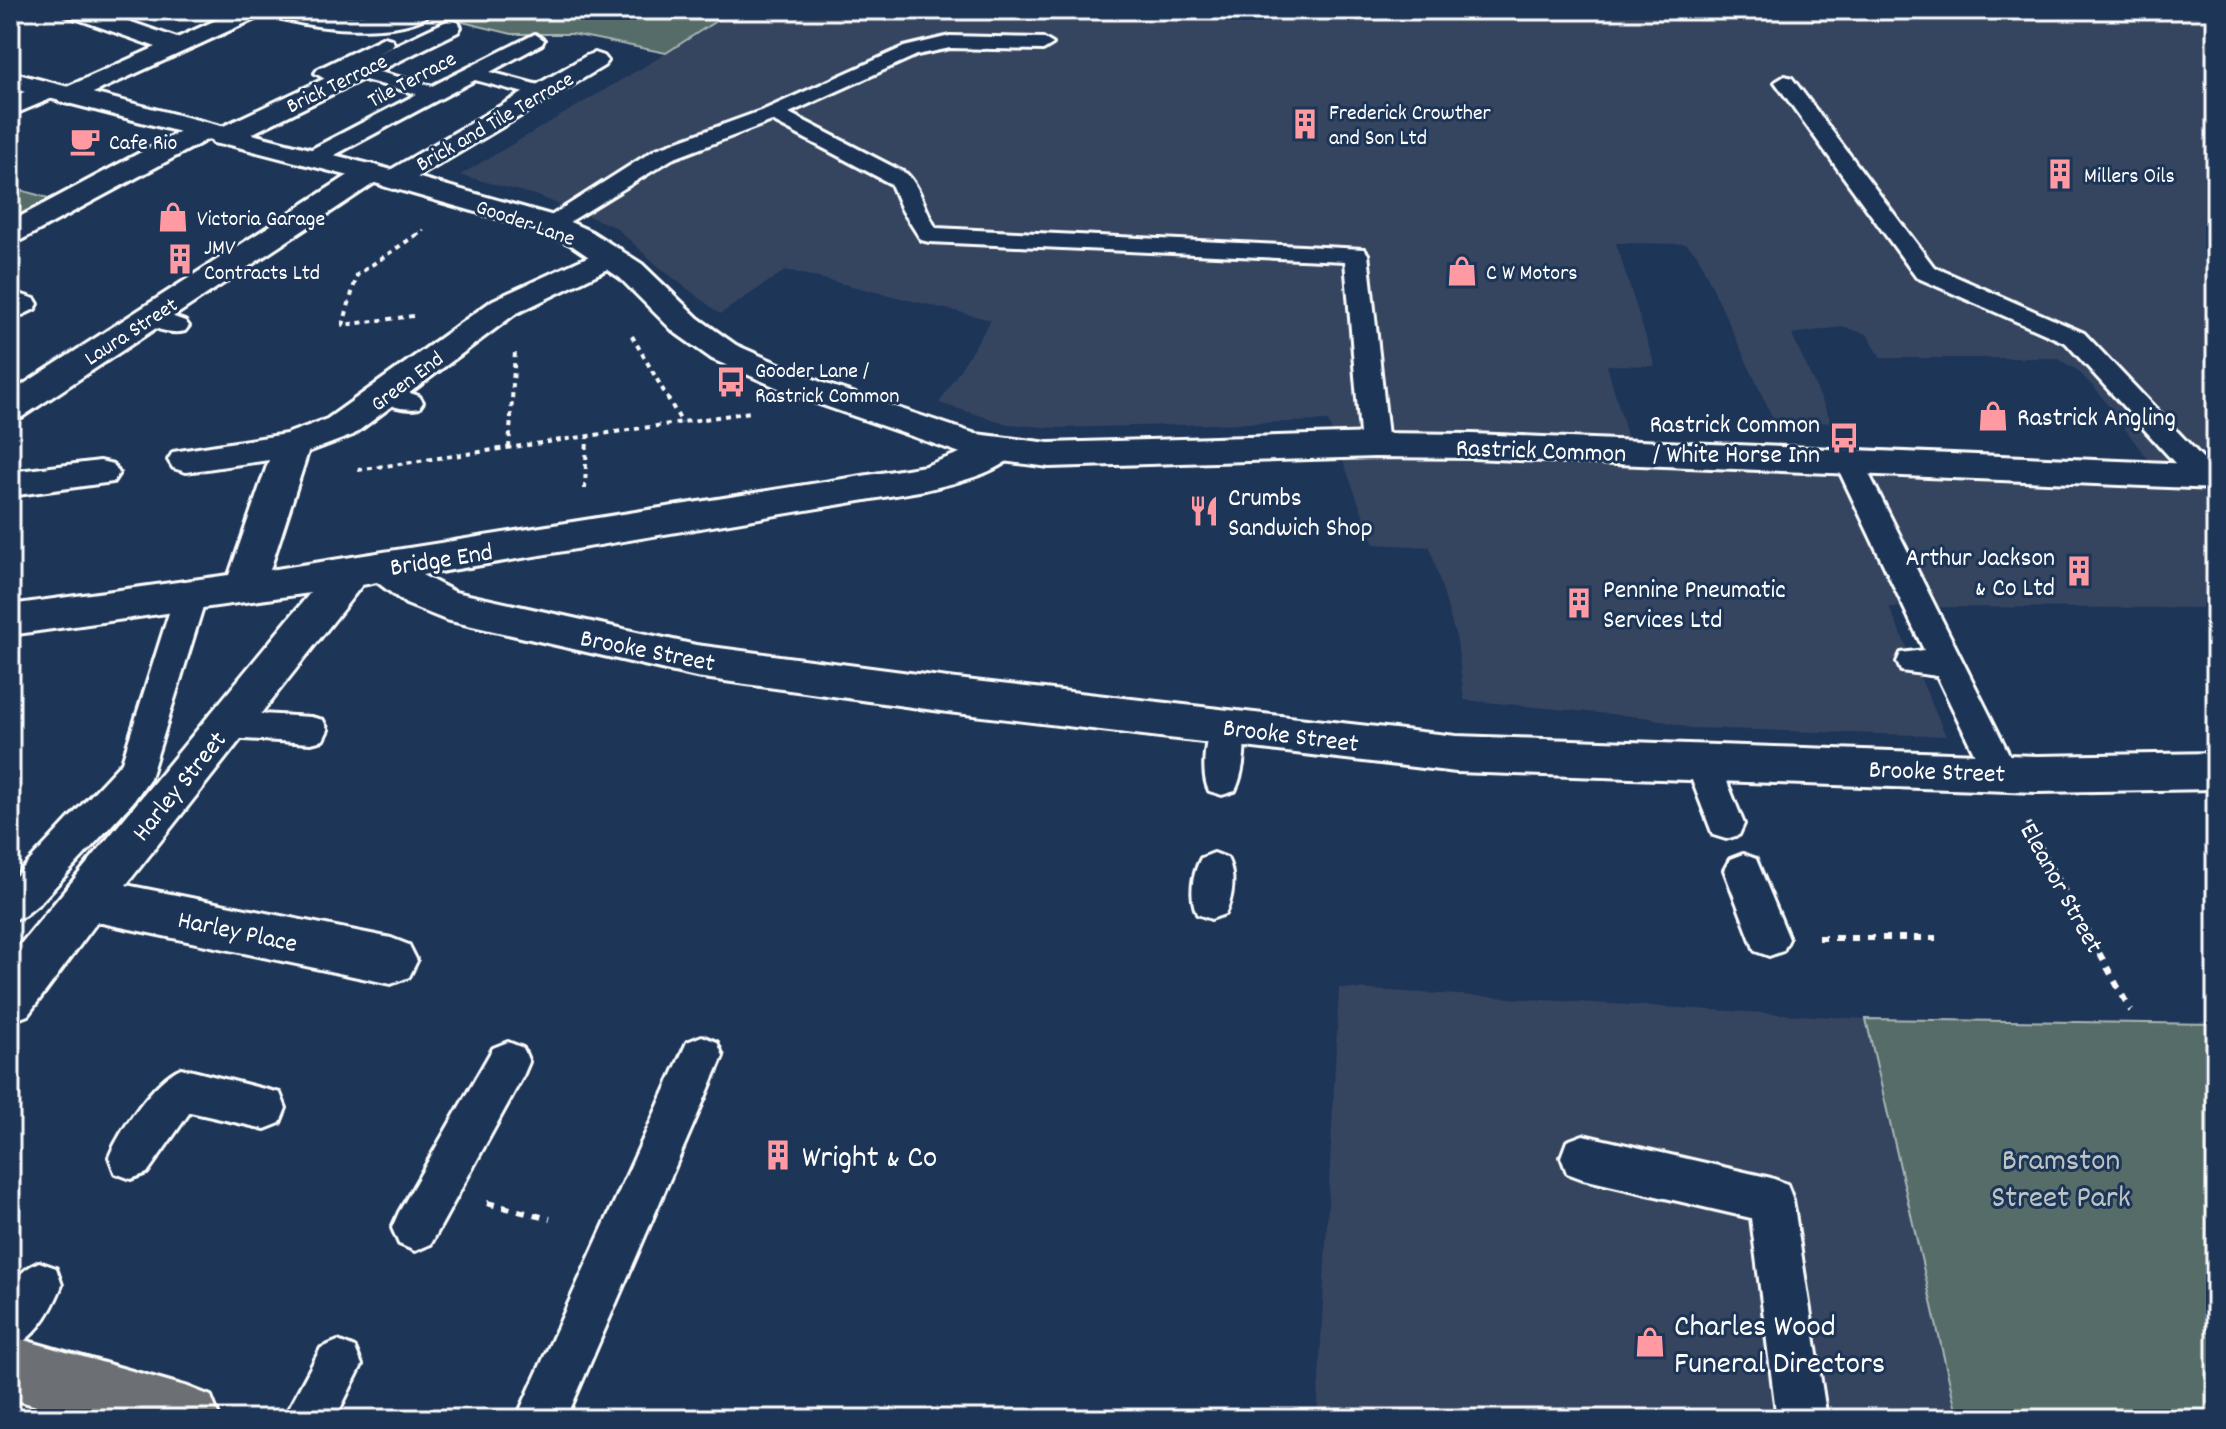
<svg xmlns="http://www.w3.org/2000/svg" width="2226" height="1429" viewBox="0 0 2226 1429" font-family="Dekko,sans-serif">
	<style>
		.built { fill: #344461; fill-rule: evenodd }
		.green { fill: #566c68; stroke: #aab6b4; stroke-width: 2 }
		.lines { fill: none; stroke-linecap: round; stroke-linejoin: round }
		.service-casing { stroke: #fff; stroke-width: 6 }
		.minor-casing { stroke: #fff; stroke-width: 6 }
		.tertiary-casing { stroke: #fff; stroke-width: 6 }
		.primary-casing { stroke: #fff; stroke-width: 6 }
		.path-far3 { stroke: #fff; stroke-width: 3; stroke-dasharray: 4 4; stroke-linecap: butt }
		.path-far2 { stroke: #fff; stroke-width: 4; stroke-dasharray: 5 5; stroke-linecap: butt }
		.path-far1 { stroke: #fff; stroke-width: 5; stroke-dasharray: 6 6; stroke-linecap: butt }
		.path { stroke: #fff; stroke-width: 6; stroke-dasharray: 8 8; stroke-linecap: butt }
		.service { fill: #1d3557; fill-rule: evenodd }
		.minor { fill: #1d3557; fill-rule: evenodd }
		.tertiary { fill: #1d3557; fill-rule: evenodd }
		.primary { fill: #6c6f75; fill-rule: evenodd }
		.labels { text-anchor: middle; stroke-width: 6; stroke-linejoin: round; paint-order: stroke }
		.far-street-label { font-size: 22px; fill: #fff; stroke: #1d3557 }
		.far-poi-label { font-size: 22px; fill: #fff; stroke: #1d3557; text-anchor: start }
		.poi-label { font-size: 26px; fill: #fff; stroke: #1d3557; text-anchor: start }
		.street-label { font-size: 26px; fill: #fff; stroke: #1d3557 }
		.near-poi-label { font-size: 32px; fill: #fff; stroke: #1d3557; text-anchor: start }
		.near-park-label { font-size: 32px; fill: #bbc4c3; stroke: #1d3557 }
	</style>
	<rect width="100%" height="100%" fill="#1d3557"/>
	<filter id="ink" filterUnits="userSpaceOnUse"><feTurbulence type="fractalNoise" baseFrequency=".0125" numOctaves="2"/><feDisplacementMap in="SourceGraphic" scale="16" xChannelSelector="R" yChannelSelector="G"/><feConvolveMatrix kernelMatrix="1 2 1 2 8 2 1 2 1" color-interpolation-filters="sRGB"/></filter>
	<g filter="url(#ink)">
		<g class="built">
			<path d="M734 10H2191L2216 32V461H2199L2216 482V608L1889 607 1946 736 1690 728 1651 718 1464 700 1457 641 1430 547 1374 544 1328 421 1055 428 1008 424 939 403 991 320 786 270 720 314 659 267 615 227 538 196 460 175 684 43ZM1616 243 1686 244 1697 254 1773 419 1832 423 1792 334 1842 327 1867 334 1881 358H2057L2077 370 2098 392 2148 460 1628 439 1607 365 1655 366Z"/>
			<path d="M1339 988 1866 1019 1958 1419H1317Z"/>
		</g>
		<g class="green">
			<path d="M466 10H733L666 53 572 34H512L454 20Z"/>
			<path d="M10 187 52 199 10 221Z"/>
			<path d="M1866 1019 2216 1024V1419H1958Z"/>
		</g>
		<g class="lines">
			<g class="service-casing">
				<g id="service">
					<path d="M535 34 544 40 542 44 490 72 550 88 553 92 550 96 543 98 475 80 318 164H302L299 159 302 154 417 94 350 76 347 72 350 68 325 79 315 73 318 69 384 37 391 39 394 43 391 47 350 68 357 66 432 86Z"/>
					<path d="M950 36 1043 38 1053 44 1043 50 950 48 917 55 789 113 907 174C921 188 925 211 936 228L1364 249 1368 254 1389 445 1385 451 1375 454 1365 451 1361 445 1345 261 929 242 921 240 902 210 891 184 772 121 672 159 558 229H542L538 224 656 149 766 109 904 47Z"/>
					<path d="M1785 76 1792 78 1934 267 2084 333 2213 469 2216 474 2213 483 2203 485 2193 483 2066 343 1916 277 1775 82Z"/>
					<path d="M10 291 35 299 38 304 35 309 10 321Z"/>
					<path d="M151 309 185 321 189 326 185 331C171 335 148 328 138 317L142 312Z"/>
					<path d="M389 386 419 396 423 402 419 408C405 411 384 406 376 394L380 388Z"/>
					<path d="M1848 451 1858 454 1862 460 2018 772 2012 782 2000 786 1988 782 1937 676 1901 671 1897 662 1901 653 1924 650 1834 460 1838 454Z"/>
					<path d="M190 586 201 589 206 597 150 778 133 802 40 903 24 916 10 921V882L122 762 174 597 179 589Z"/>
					<path d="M227 712 311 717 323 720 328 730 323 740 311 743 227 738 215 734 210 725 215 716Z"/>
					<path d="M1227 713 1239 717C1249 735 1244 773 1235 791L1222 795 1209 791C1200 773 1205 735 1215 717Z"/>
					<path d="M1703 748 1715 752 1744 824 1739 835 1726 839 1713 835 1685 762 1691 752Z"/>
					<path d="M1214 853 1227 858C1236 875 1233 897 1225 914L1211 919 1197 914C1189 896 1192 875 1201 858Z"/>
					<path d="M1743 854 1756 859 1789 939 1783 951 1769 956 1755 951 1724 870 1730 859Z"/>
					<path d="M702 1036 717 1042 723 1056 566 1419H516L687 1042Z"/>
					<path d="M508 1042 523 1048 529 1062 523 1076 431 1244 415 1251 399 1244 392 1228 399 1212 493 1048Z"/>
					<path d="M181 1068 280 1093 286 1108 280 1123 265 1129 190 1112 147 1173 131 1179 115 1173 109 1157C120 1130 155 1079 181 1068Z"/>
					<path d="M1583 1135 1771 1178 1787 1184 1793 1200 1827 1419H1777L1751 1218 1583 1179 1567 1173 1561 1157 1567 1141Z"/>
					<path d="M39 1262 56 1268 62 1285C52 1311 36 1338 10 1349 10 1311 0 1279 39 1262Z"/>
					<path d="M338 1341 355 1348 362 1365 335 1419H283L321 1348Z"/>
				</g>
			</g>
			<g class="minor-casing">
				<g id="minor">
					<path d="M62 10H97L177 38 238 10H302L350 16 397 10H434C412 39 297 30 268 13L69 104 60 102 56 96 60 90 156 47 66 15Z"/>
					<path d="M449 20 458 22 461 27 458 32 233 143 223 145 213 143 210 138 21 240 10 243V222L190 126H210L213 131Z"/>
					<path d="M595 53 604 56 608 61 604 66 403 186 393 189 383 186 379 180 22 417 10 420V393L361 167 371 164 381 167 385 173 586 56Z"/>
					<path d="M46 83 55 85 59 91 55 97 10 116V98Z"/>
					<path d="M609 247 620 249 624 256 620 263 515 314 353 435 308 452 270 570 925 466 1000 438 1013 442 1018 450C1003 473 951 484 925 490L422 575 455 592 696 645 948 678 1456 736 2037 756 2216 753V789L2037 792 1456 772 948 712 696 677 446 620 406 604 377 582 362 585 126 885 391 938 409 945 417 961 409 977 391 984 97 922 28 1015 10 1022V957L310 593 10 635V605L229 575 269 460 186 472 173 468 168 460 173 452 286 434 327 419 493 300Z"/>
					<path d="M100 461 113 464 119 473 113 482 10 496V472Z"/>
				</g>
			</g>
			<g class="tertiary-casing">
				<path id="tertiary" d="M10 72 381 167 561 218 592 232 642 264 698 318 736 345 823 383 976 434 1049 443 1375 433 1472 434 2216 465V489L1472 458 1375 457 1049 467 972 457 799 397 712 359 674 332 620 278 570 244 539 230 361 179 10 88Z"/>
			</g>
			<g class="primary-casing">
				<path id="primary" d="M10 1336 188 1387 211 1396 220 1419H79L10 1398Z"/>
			</g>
			<path class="path-far3" d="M416 235 424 230"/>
			<g class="path-far2">
				<path d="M413 316 343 325 357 275 419 233"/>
				<path d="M632 336 682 423"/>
				<path d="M509 448 515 352"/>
				<path d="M358 470 751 412"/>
				<path d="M585 489 587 438"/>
			</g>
			<path class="path-far1" d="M2028 823 2085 927"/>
			<g class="path">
				<path d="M2084 925 2131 1011"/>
				<path d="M1818 938H1936"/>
				<path d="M487 1203 550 1219"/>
			</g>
			<use href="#service" class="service"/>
			<use href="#minor" class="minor"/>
			<use href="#tertiary" class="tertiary"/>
			<use href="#primary" class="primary"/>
		</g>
	</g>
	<defs>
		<g id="building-bare" transform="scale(2.4)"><path d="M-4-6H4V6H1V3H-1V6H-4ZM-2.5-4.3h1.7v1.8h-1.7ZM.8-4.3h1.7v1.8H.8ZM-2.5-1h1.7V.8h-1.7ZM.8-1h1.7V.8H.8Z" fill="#ff9aa2" stroke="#1d3557" stroke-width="2.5" paint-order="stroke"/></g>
		<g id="cafe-bare" transform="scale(2.4)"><path d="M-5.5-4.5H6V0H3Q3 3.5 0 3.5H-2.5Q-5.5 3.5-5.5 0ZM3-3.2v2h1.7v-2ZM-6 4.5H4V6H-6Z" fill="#ff9aa2" stroke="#1d3557" stroke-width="2.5" paint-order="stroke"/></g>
		<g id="shop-bare" transform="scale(2.4)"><path d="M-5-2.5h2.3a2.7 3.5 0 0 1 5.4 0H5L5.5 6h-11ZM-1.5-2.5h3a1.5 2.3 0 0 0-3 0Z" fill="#ff9aa2" stroke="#1d3557" stroke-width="2.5" paint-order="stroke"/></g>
		<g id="bus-bare" transform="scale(2.4)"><path d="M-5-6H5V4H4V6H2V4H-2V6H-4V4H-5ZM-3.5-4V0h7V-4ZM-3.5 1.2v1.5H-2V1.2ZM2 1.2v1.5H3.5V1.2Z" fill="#ff9aa2" stroke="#1d3557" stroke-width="2.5" paint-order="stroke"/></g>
		<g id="restaurant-bare" transform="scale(2.4)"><path d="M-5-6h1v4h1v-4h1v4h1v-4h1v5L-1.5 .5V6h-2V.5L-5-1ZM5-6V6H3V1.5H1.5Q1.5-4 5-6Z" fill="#ff9aa2" stroke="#1d3557" stroke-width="2.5" paint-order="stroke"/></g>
	</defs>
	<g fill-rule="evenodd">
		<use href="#building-bare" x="1305" y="124"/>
		<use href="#cafe-bare" x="85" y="141"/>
		<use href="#building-bare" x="2060" y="174"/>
		<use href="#shop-bare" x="173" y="217"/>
		<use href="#building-bare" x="180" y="259"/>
		<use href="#shop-bare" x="1462" y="271"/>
		<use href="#bus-bare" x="731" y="382"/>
		<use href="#shop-bare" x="1993" y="416"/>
		<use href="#bus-bare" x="1844" y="438"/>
		<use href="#restaurant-bare" x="1204" y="511"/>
		<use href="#building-bare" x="2079" y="571"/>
		<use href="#building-bare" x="1579" y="603"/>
		<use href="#building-bare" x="778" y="1155"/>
		<use href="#shop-bare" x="1650" y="1342"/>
	</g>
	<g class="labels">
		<g class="far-street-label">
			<text transform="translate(411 78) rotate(-28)" y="8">Tile Terrace</text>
			<text transform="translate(336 82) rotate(-26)" y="8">Brick Terrace</text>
			<text transform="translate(494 120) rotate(-30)" y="8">Brick and Tile Terrace</text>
			<text transform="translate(526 221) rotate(19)" y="8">Gooder Lane</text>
			<text transform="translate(130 330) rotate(-33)" y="8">Laura Street</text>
			<text transform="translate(406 380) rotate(-37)" y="8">Green End</text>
		</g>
		<g class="far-poi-label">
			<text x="1329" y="119">Frederick Crowther<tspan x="1329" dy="25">and Son Ltd</tspan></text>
			<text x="109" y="149">Cafe Rio</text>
			<text x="2084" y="182">Millers Oils</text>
			<text x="197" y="225">Victoria Garage</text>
			<text x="204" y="254">JMV<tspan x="204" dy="25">Contracts Ltd</tspan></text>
			<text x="1486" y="279">C W Motors</text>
			<text x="755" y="377">Gooder Lane /<tspan x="755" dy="25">Rastrick Common</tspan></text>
		</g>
		<g class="poi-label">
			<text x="2017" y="425">Rastrick Angling</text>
			<text x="1820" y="432" text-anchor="end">Rastrick Common<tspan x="1820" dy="30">/ White Horse Inn</tspan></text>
			<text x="1228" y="505">Crumbs<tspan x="1228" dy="30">Sandwich Shop</tspan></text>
			<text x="2055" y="565" text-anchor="end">Arthur Jackson<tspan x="2055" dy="30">&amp; Co Ltd</tspan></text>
			<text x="1603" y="597">Pennine Pneumatic<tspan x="1603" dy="30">Services Ltd</tspan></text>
		</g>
		<g class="street-label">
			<text transform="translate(1541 449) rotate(2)" y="9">Rastrick Common</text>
			<text transform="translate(441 558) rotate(-9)" y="9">Bridge End</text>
			<text transform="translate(648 649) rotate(11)" y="9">Brooke Street</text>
			<text transform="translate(1291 734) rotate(7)" y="9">Brooke Street</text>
			<text transform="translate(1937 770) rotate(2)" y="9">Brooke Street</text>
			<text transform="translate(178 785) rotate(-51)" y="9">Harley Street</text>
			<text transform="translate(2063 887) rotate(61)" y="9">Eleanor Street</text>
			<text transform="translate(238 930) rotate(12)" y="9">Harley Place</text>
		</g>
		<g class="near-poi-label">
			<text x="802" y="1166">Wright &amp; Co</text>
			<text x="1674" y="1335">Charles Wood<tspan x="1674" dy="37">Funeral Directors</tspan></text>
		</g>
		<g class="near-park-label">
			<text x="2061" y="1169">Bramston<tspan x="2061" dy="37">Street Park</tspan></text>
		</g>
	</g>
	<rect width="2226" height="1429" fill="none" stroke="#1d3557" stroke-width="40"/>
	<rect x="20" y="20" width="2186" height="1389" fill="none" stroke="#fff" stroke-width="3" filter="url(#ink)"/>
</svg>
